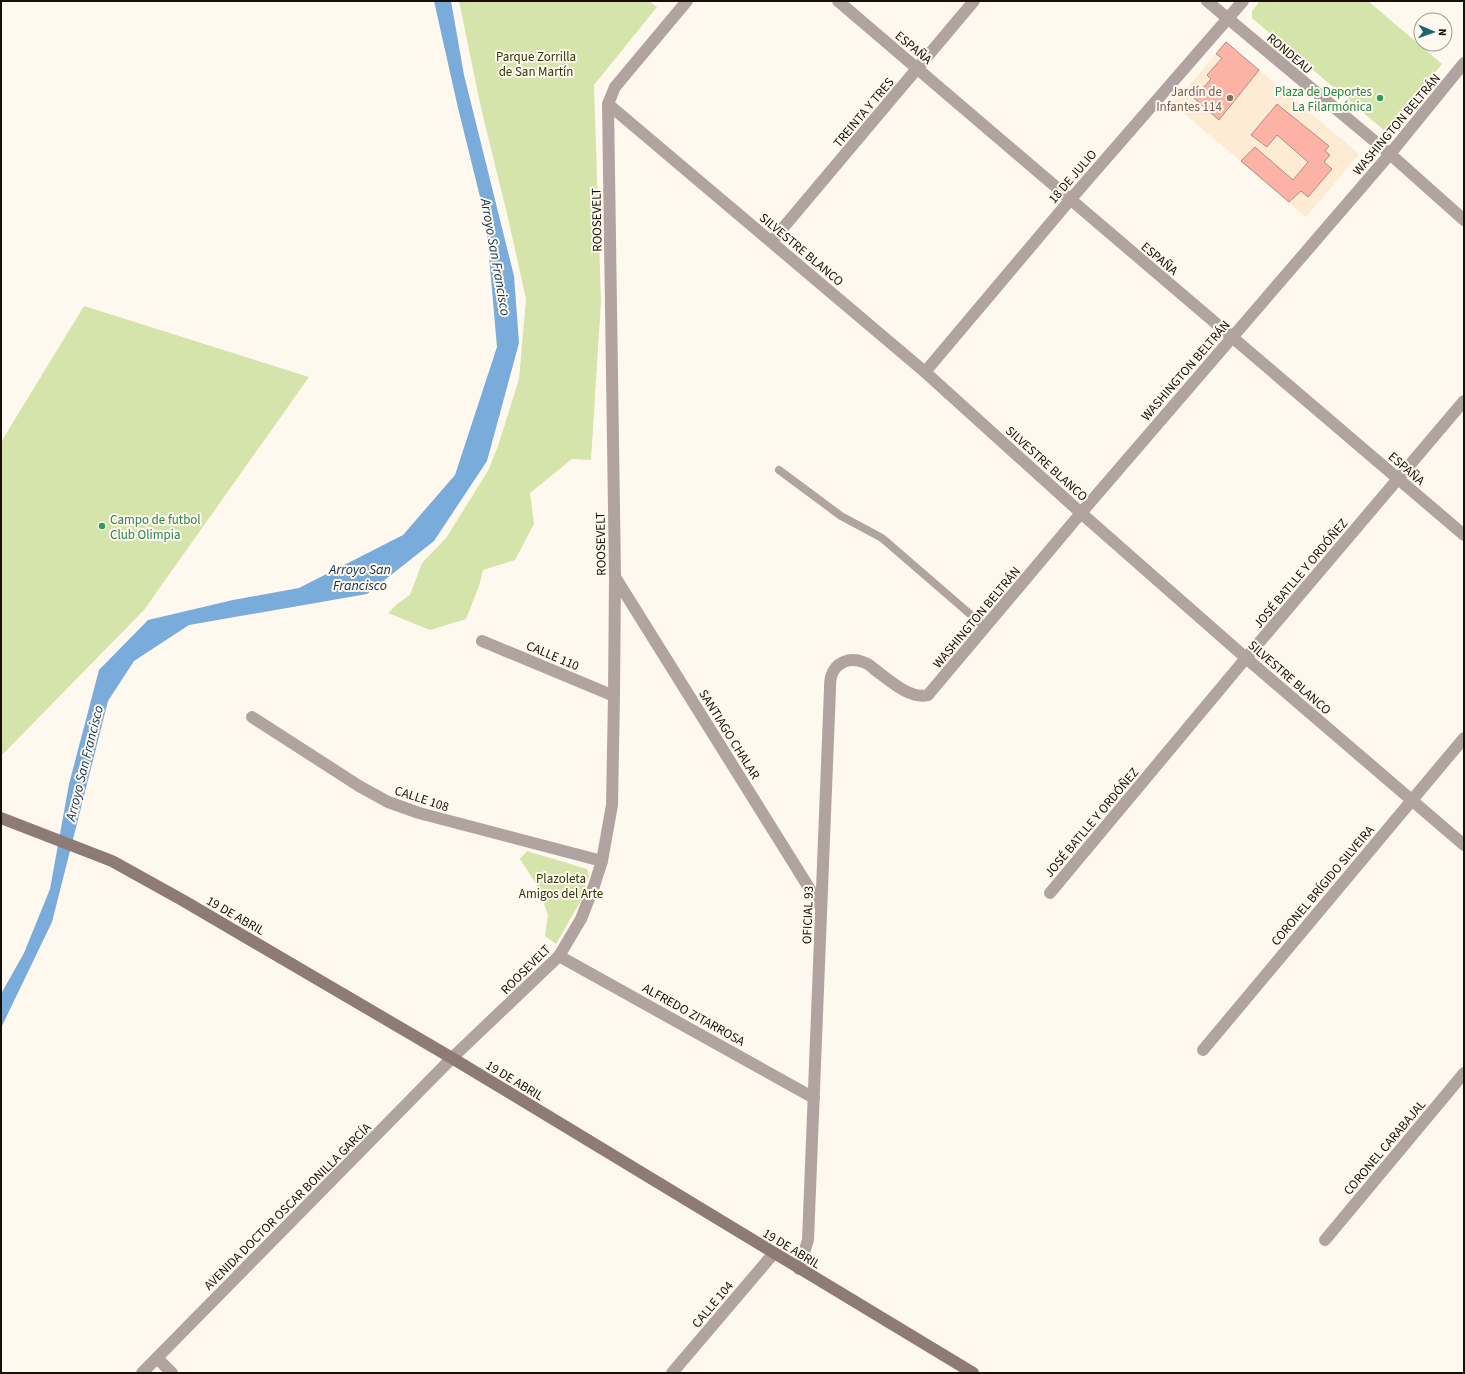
<svg xmlns="http://www.w3.org/2000/svg" width="1465" height="1374" viewBox="0 0 1465 1374" font-family="'Source Sans 3',sans-serif">
	<style>
		.built { fill: #fdebd3 }
		.green { fill: #d4e4ab }
		.water { fill: #79abdb }
		.building { fill: #fcb3a5; stroke: #ab8e88 }
		.lines { fill: none; stroke-linecap: round; stroke-linejoin: round }
		.lane { stroke: #b1a4a0; stroke-width: 8 }
		.street { stroke: #b1a4a0; stroke-width: 12 }
		.secondary { stroke: #8e7b75; stroke-width: 12 }
		.education-dot { fill: #8d6e63; stroke: #fff8ee; stroke-width: 1.5 }
		.leisure-dot { fill: #2e9e5b; stroke: #fff8ee; stroke-width: 1.5 }
		.labels { text-anchor: middle; stroke-width: 4; stroke-linejoin: round; paint-order: stroke }
		.street-label { font-size: 13px; fill: #150f07; stroke: #fff8ee }
		.park-label { font-size: 13px; fill: #2f3907; stroke: #fff8ee }
		.education-label { font-size: 13px; fill: #785e54; stroke: #fff8ee; text-anchor: end }
		.leisure-label { font-size: 13px; fill: #27864d; stroke: #fff8ee; text-anchor: end }
		.water-label { font-size: 14px; font-style: italic; fill: #0b3252; stroke: #fff8ee }
	</style>
	<rect width="100%" height="100%" fill="#fff8ee"/>
	<path class="built" d="M1226 42 1359 154 1306 217 1173 104Z"/>
	<g class="green">
		<path d="M459 1H649L657 7 594 85 601 301 591 460 572 459 530 493 534 524 515 560 483 570 479 586 466 619 430 630 388 613 397 604 410 595 422 563 446 538 488 471 498 446 519 379 526 299 509 222 481 108Z"/>
		<path d="M1260 1H1368L1442 64 1386 132 1252 18V11Z"/>
		<path d="M84 306 309 377 144 610 1 756V442Z"/>
		<path d="M527 851 587 869 589 876 580 902 556 944 545 936 548 915 538 887 520 859Z"/>
	</g>
	<path class="water" d="M434 1H451L464 75 514 276 519 343 487 461 434 541 367 594 189 625 134 661 108 701 52 922 1 1028V994L24 953 50 889 69 784 99 670 148 620 233 600 299 588 403 535 455 475 497 347 486 221 458 108Z"/>
	<g class="building">
		<path d="M1226 42 1259 70 1219 120 1194 98 1211 79 1207 75 1222 58 1216 54Z"/>
		<path d="M1277 104 1329 146 1325 151 1330 155 1324 162 1332 169 1308 197 1301 191 1289 202 1241 161 1255 147 1293 180 1308 162 1277 135 1267 147 1251 135Z"/>
	</g>
	<g class="lines">
		<path class="lane" d="M779 470 841 516 882 538 985 627"/>
		<g class="street">
			<path d="M838 1 1464 535"/>
			<path d="M1207 1 1390 154 1464 220"/>
			<path d="M608 104 925 372 1081 513 1246 658 1464 845"/>
			<path d="M772 241 974 1"/>
			<path d="M925 372 1070 200 1243 1"/>
			<path d="M615 577 821 907"/>
			<path d="M482 641 614 696"/>
			<path d="M252 717 359 786 388 802 419 813 602 861"/>
			<path d="M1050 893 1246 658 1464 401"/>
			<path d="M559 956 814 1098"/>
			<path d="M1203 1050 1464 738"/>
			<path d="M1325 1240 1464 1073"/>
			<path d="M799 1269 808 1240 830 689C830 685 830 681 831 677 835 662 850 657 863 662 867 663 871 666 874 669 888 679 910 700 928 695L1081 513 1390 154 1464 63"/>
			<path d="M157 1358 172 1373"/>
			<path d="M142 1373 452 1058 559 956 581 919 594 886 602 861 612 805 614 696 615 577 608 104 615 87 687 1"/>
			<path d="M672 1373 774 1253"/>
		</g>
		<path class="secondary" d="M1 818 112 861 184 901 452 1058 973 1373"/>
	</g>
	<circle class="education-dot" cx="1230" cy="98" r="4"/>
	<g class="leisure-dot">
		<circle cx="1380" cy="98" r="4"/>
		<circle cx="102" cy="526" r="4"/>
	</g>
	<g class="labels">
		<g class="street-label">
			<text transform="translate(914 47) rotate(40)" y="5">ESPAÑA</text>
			<text transform="translate(1290 53) rotate(40)" y="5">RONDEAU</text>
			<text transform="translate(863 112) rotate(-50)" y="5">TREINTA Y TRES</text>
			<text transform="translate(1396 124) rotate(-50)" y="5">WASHINGTON BELTRÁN</text>
			<text transform="translate(1072 176) rotate(-49)" y="5">18 DE JULIO</text>
			<text transform="translate(596 220) rotate(-91)" y="5">ROOSEVELT</text>
			<text transform="translate(802 249) rotate(40)" y="5">SILVESTRE BLANCO</text>
			<text transform="translate(1160 258) rotate(40)" y="5">ESPAÑA</text>
			<text transform="translate(1185 370) rotate(-49)" y="5">WASHINGTON BELTRÁN</text>
			<text transform="translate(1047 463) rotate(42)" y="5">SILVESTRE BLANCO</text>
			<text transform="translate(1407 468) rotate(41)" y="5">ESPAÑA</text>
			<text transform="translate(600 544) rotate(-91)" y="5">ROOSEVELT</text>
			<text transform="translate(1300 573) rotate(-50)" y="5">JOSÉ BATLLE Y ORDÓÑEZ</text>
			<text transform="translate(976 617) rotate(-50)" y="5">WASHINGTON BELTRÁN</text>
			<text transform="translate(553 655) rotate(23)" y="5">CALLE 110</text>
			<text transform="translate(1290 677) rotate(41)" y="5">SILVESTRE BLANCO</text>
			<text transform="translate(730 734) rotate(58)" y="5">SANTIAGO CHALAR</text>
			<text transform="translate(422 798) rotate(18)" y="5">CALLE 108</text>
			<text transform="translate(1091 822) rotate(-50)" y="5">JOSÉ BATLLE Y ORDÓÑEZ</text>
			<text transform="translate(1322 885) rotate(-50)" y="5">CORONEL BRÍGIDO SILVEIRA</text>
			<text transform="translate(236 915) rotate(30)" y="5">19 DE ABRIL</text>
			<text transform="translate(807 915) rotate(-88)" y="5">OFICIAL 93</text>
			<text transform="translate(525 969) rotate(-45)" y="5">ROOSEVELT</text>
			<text transform="translate(694 1014) rotate(29)" y="5">ALFREDO ZITARROSA</text>
			<text transform="translate(515 1080) rotate(31)" y="5">19 DE ABRIL</text>
			<text transform="translate(1384 1147) rotate(-50)" y="5">CORONEL CARABAJAL</text>
			<text transform="translate(287 1206) rotate(-45)" y="5">AVENIDA DOCTOR OSCAR BONILLA GARCÍA</text>
			<text transform="translate(792 1248) rotate(31)" y="5">19 DE ABRIL</text>
			<text transform="translate(712 1304) rotate(-50)" y="5">CALLE 104</text>
		</g>
		<g class="park-label">
			<text x="536" y="61">Parque Zorrilla<tspan x="536" dy="15">de San Martín</tspan></text>
			<text x="561" y="883">Plazoleta<tspan x="561" dy="15">Amigos del Arte</tspan></text>
		</g>
		<g class="education-label">
			<text x="1222" y="96">Jardín de<tspan x="1222" dy="15">Infantes 114</tspan></text>
		</g>
		<g class="leisure-label">
			<text x="1372" y="96">Plaza de Deportes<tspan x="1372" dy="15">La Filarmónica</tspan></text>
			<text x="110" y="524" text-anchor="start">Campo de futbol<tspan x="110" dy="15">Club Olimpia</tspan></text>
		</g>
		<g class="water-label">
			<text transform="translate(496 257) rotate(80)" y="5">Arroyo San Francisco</text>
			<text x="360" y="574">Arroyo San<tspan x="360" dy="16">Francisco</tspan></text>
			<text transform="translate(84 763) rotate(-76)" y="5">Arroyo San Francisco</text>
		</g>
	</g>
	<rect width="1465" height="1374" fill="none" stroke="#150f07" stroke-width="4"/>
	<g transform="translate(1433 32) rotate(92)"><circle r="19" fill="#fff8ee" stroke="#a19b92"/>
	<path d="M0-3L7 15L0 10L-7 15Z" fill="#1b686c"/>
	<text y="-6" font-size="11" font-weight="bold" text-anchor="middle" fill="#150f07">N</text>
	</g>
</svg>
